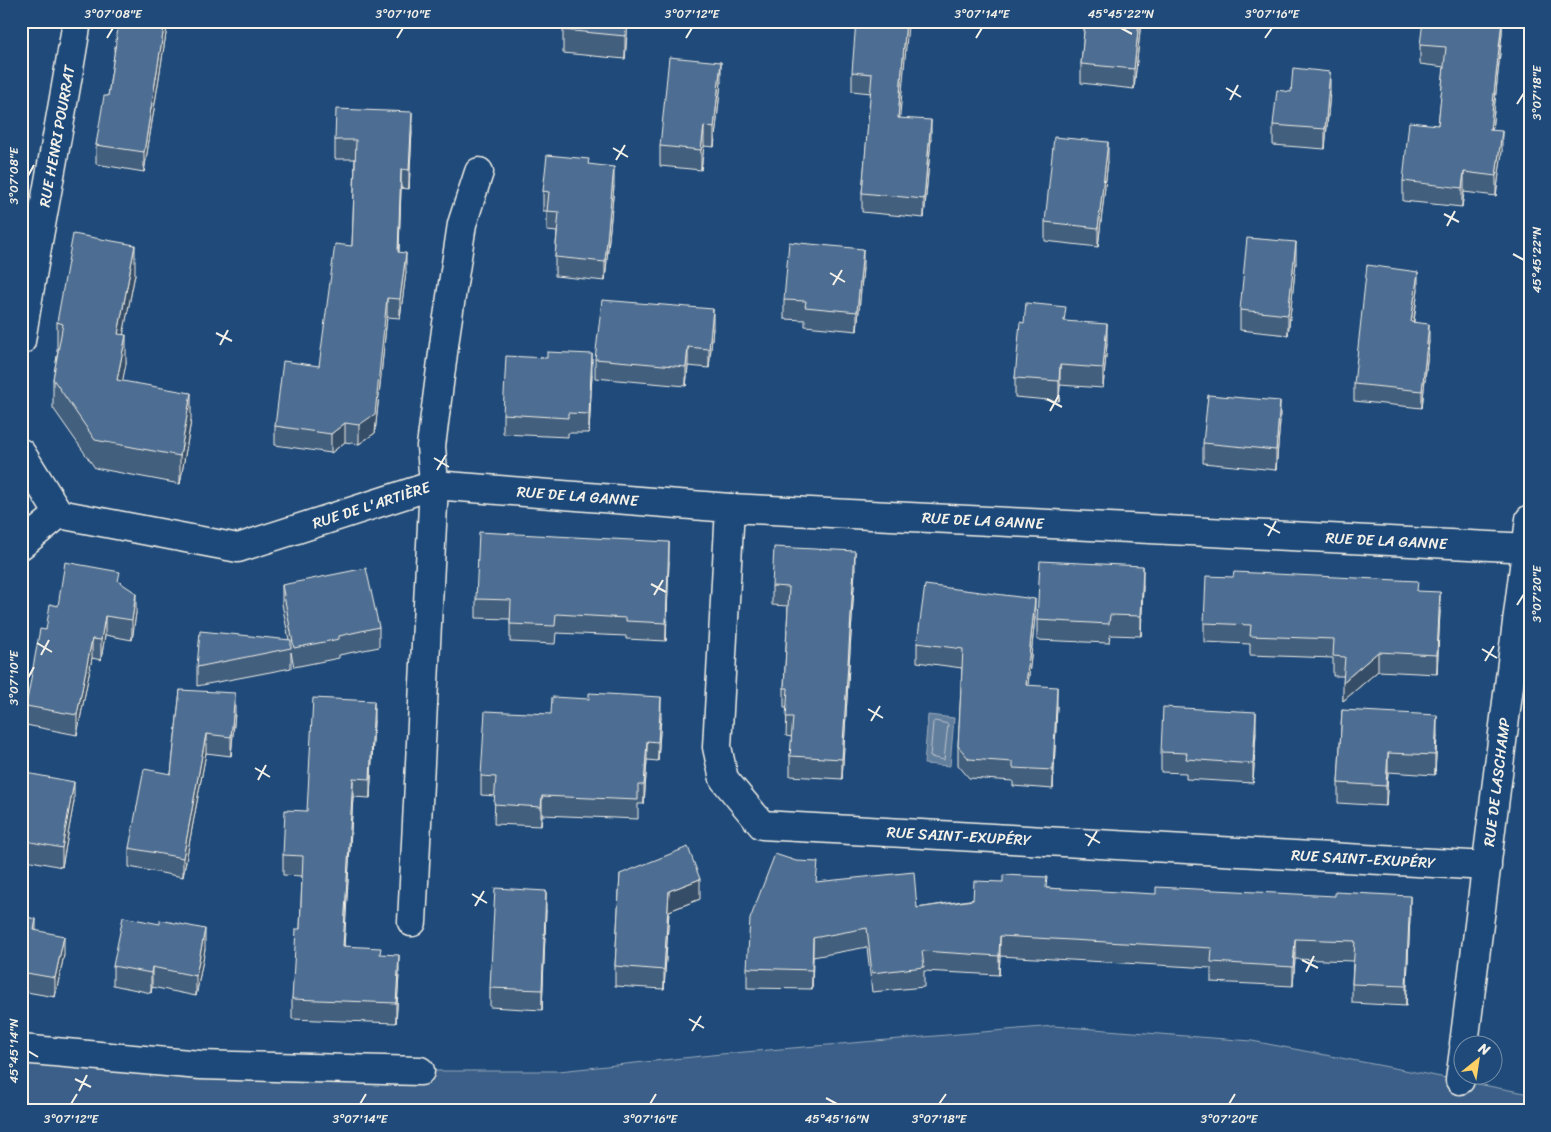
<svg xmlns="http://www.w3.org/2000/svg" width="1551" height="1132" viewBox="0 0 1551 1132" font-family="Sriracha,sans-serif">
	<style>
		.green { fill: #3a5f88; stroke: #97a8b8 }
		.water { fill: #627e9d; stroke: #9cacbb }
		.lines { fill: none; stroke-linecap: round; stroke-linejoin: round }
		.shore { stroke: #bac3ca; stroke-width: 1 }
		.minor-casing { stroke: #f4f1e8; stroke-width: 31 }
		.minor { stroke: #1f4a7a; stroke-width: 28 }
		.wall { fill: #425f7e; stroke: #f4f1e8 }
		.shaded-wall { fill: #364d66; stroke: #f4f1e8 }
		.building { fill: #4d6e92; stroke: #f4f1e8 }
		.ticks { fill: none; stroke: #f4f1e8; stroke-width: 2 }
		.labels { text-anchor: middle; stroke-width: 4; stroke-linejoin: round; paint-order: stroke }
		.street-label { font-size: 15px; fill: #f4f1e8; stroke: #1f4a7a }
		.neatline { fill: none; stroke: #f4f1e8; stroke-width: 2 }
		.ticks-label { font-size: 12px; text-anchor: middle; fill: #f4f1e8 }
	</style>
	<rect width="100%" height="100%" fill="#1f4a7a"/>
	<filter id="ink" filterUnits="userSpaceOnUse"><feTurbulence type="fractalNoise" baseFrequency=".02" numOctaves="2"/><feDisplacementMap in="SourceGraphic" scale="10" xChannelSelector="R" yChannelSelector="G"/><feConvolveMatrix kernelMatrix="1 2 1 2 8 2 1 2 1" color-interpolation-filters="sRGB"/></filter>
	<g filter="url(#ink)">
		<path class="green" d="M1054 1026 1252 1041 1530 1094V1111H21V1049L420 1071H559L721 1054Z"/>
		<path class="water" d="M928 715 954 718 950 766 924 764Z"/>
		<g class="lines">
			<path class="shore" d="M935 721 948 724 944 760 930 757 933 723Z"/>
			<g class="minor-casing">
				<g id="minor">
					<path id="s1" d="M21 341C38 234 60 128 77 21"/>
					<path d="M21 453 59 514 21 545"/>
					<path id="s2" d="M730 508 717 747 724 779 762 825 1487 866"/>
					<path id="s3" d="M59 514 238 548 434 485 730 508 1530 548"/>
					<path d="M412 922 434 485 431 446 446 330 462 224 479 172"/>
					<path id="s4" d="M1464 1044 1530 519"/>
					<path d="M21 1049 200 1065 420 1071"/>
					<path d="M1460 1080 1464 1050"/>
				</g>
			</g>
			<use href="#minor" class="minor"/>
		</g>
		<g class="wall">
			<path d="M119 21H168L144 172 96 164V145L108 96Z"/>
			<path d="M563 21H628L625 59 563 53Z"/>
			<path d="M908 21 899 118 931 139 924 218 862 212V193L871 93 852 91V72Z"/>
			<path d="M1085 21H1141L1134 89 1081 83V64Z"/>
			<path d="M1502 21V34L1492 130 1502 151 1496 196 1464 192 1462 207 1403 201V181L1438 125 1444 67 1420 64V45Z"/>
			<path d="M721 82 714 147 704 146 701 170 660 166V146Z"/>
			<path d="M1291 92H1330L1325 149 1273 145V125Z"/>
			<path d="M412 131 409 189 401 188 399 252 406 272 400 318 387 317 375 433 359 444 345 442 331 453 275 445V426L319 366 352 246 355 159H335V140Z"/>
			<path d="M1108 161 1098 247 1045 241V222Z"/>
			<path d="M589 165 614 186 605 281 555 276V257L557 232 547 231V211H543V191Z"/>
			<path d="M1296 262 1288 335 1240 330V310Z"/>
			<path d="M863 268 857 331 805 326V320L784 319V300Z"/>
			<path d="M135 274 123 335 126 364 122 381 191 421 180 484 95 468 53 408V379L58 351H57V322Z"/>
			<path d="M1418 289 1414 322 1429 341 1422 408 1354 401V384Z"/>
			<path d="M1066 321 1107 344 1103 388 1060 385 1059 401 1015 397V378L1024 323Z"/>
			<path d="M713 328 709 368 688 366 686 386 595 378V359Z"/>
			<path d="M592 374 589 433H568V437L503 434V414Z"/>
			<path d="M1280 421 1276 470 1203 463V443Z"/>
			<path d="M669 561 666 641 626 639V636L556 633 555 644 510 642V619L476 618V599Z"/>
			<path d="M855 570 842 779 790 776V756L792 737 786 736 787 708H784V688L788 606 772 605V586Z"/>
			<path d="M1233 577 1418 591 1440 611 1437 674 1378 671 1343 701 1344 676H1333V658L1250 655V644L1204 642V623Z"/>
			<path d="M120 582 136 613 132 640 105 635 101 660 92 658 77 735 26 725V706L46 630 58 606Z"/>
			<path d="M282 585 379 627V647L339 655V658L294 667 291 652V668L197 686V667L289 640 282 604Z"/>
			<path d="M1143 586 1141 636 1110 635 1109 643 1037 640V620Z"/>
			<path d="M1035 617 1028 685 1057 706 1053 789 1013 786V781L969 778 958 765V746L962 668 917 662V643Z"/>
			<path d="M180 690 235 713 231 756 206 753 183 877 129 867V848L171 774Z"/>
			<path d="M1342 710 1437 735 1435 775 1388 772 1386 806 1338 803V783Z"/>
			<path d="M551 714 661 717 658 761 647 760 644 804H638V819L542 815 541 826 494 824 495 796 481 795V776Z"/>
			<path d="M374 721 370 798 353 797 344 946 381 954 399 974 396 1023 292 1019V999L300 929 302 876 283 875V855Z"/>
			<path d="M1256 732 1253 783 1186 779V773L1161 772V752Z"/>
			<path d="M21 772 74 801 62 867 21 859Z"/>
			<path d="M620 874 700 899 669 911 664 989 615 986V966Z"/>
			<path d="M818 882 917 908 1047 888 1410 916 1406 1006 1352 1003V984L1353 961 1295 959 1293 986 1211 982V968L1000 956 999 975 924 971V987L872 992 867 947 813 957 812 989 747 988V968Z"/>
			<path d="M546 910 542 1010 490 1007V988Z"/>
			<path d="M21 916 36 930 64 955 55 997 21 991Z"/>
			<path d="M205 949 196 996 152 987 151 993 113 985V966Z"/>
		</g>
		<g class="shaded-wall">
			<path d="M165 21H168L144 172V152Z"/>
			<path d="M626 21H628L625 59V36Z"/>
			<path d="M906 21H908V25L898 137V118Z"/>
			<path d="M1139 21H1141L1134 89V69Z"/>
			<path d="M1502 21V34L1490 149V130Z"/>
			<path d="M721 62V82L714 147V128Z"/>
			<path d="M1330 72V92L1325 149V129Z"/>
			<path d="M412 112V131L409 189V170Z"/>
			<path d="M931 120V139L924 218V199Z"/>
			<path d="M704 126V146L701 170V150Z"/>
			<path d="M1502 131V151L1496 196V176Z"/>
			<path d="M1108 142V161L1098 247V228Z"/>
			<path d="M614 167V186L605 281V262Z"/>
			<path d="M401 169V188L398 271V252Z"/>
			<path d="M1464 172V192L1462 207V188Z"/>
			<path d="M1296 242V262L1288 335V315Z"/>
			<path d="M135 245V274L118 362V334Z"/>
			<path d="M863 249V268L857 331V312Z"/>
			<path d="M406 253V272L400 318V299Z"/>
			<path d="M1418 272V289L1411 339V322Z"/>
			<path d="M387 298V317L375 433 359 444V425Z"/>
			<path d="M713 309V328L709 368V349Z"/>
			<path d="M1107 324V344L1103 388V368Z"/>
			<path d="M1429 324V341L1422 408V391Z"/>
			<path d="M126 335V364L117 408V380Z"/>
			<path d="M688 347V366L686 386V367Z"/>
			<path d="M592 354V374L589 433V414Z"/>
			<path d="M1060 365V385L1059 401V381Z"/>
			<path d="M191 393V421L180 484V456Z"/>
			<path d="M1280 401V421L1276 470V450Z"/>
			<path d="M345 423V442L331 453V434Z"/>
			<path d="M669 542V561L666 641V623Z"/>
			<path d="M855 551V570L842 779V759Z"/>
			<path d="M1143 566V586L1141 636V616Z"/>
			<path d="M1440 592V611L1437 674V655Z"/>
			<path d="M136 593V613L132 640V620Z"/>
			<path d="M1035 599V617L1026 704V685Z"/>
			<path d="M105 616V635L101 660V640Z"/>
			<path d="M92 639V658L77 735V715Z"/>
			<path d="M1378 652V671L1343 701V682Z"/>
			<path d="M1057 687V706L1053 789V770Z"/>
			<path d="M235 693V713L231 756V737Z"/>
			<path d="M661 697V717L658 761V742Z"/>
			<path d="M374 701V721L370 798V779Z"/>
			<path d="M1256 712V732L1253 783V764Z"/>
			<path d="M1437 715V735L1435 775V755Z"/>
			<path d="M206 734V753L183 877V858Z"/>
			<path d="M647 741V760L644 804V785Z"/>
			<path d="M1388 753V772L1386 806V786Z"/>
			<path d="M353 778V797L343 965V946Z"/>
			<path d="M74 782V801L62 867V848Z"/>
			<path d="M542 796V815L541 826V807Z"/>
			<path d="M700 879V899L669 911 664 989V970L669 891Z"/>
			<path d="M546 891V910L542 1010V990Z"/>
			<path d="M1410 896V916L1406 1006V986Z"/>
			<path d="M36 919V938L34 930Z"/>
			<path d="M205 929V949L196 996V976Z"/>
			<path d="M64 936V955L55 997V978Z"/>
			<path d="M1000 936V956L999 975V956Z"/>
			<path d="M813 938V957L812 989V970Z"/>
			<path d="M1295 939V959L1293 986V967Z"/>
			<path d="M399 955V974L396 1023V1003Z"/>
			<path d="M152 967V987L151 993V973Z"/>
		</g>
		<g class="building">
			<path d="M119 21H165L144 152 96 145 104 96H108Z"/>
			<path d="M563 21H626L625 36 563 30Z"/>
			<path d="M856 21H906L898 118 931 120 924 199 862 193 872 74 852 72Z"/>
			<path d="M1085 21H1139L1134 69 1081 64Z"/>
			<path d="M1423 21H1502L1490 130 1502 131 1496 176 1464 172 1462 188 1403 181 1409 122 1438 125 1446 47 1420 45Z"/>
			<path d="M669 57 721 62 714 128 704 126 701 150 660 146Z"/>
			<path d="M1293 68 1330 72 1325 129 1273 125 1277 90 1291 92Z"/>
			<path d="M336 109 412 112 409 170 401 169 398 252 406 253 400 299 387 298 375 414 359 425 345 423 331 434 275 426 283 361 319 366 335 244 352 246 356 140H335Z"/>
			<path d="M1054 137 1108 142 1098 228 1045 222Z"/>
			<path d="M547 155 589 159 588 164 614 167 605 262 555 257 559 212 547 211 549 192 543 191Z"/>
			<path d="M73 234 135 245 118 334 126 335 117 380 191 393 180 456 95 440 53 379 63 324 57 322Z"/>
			<path d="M1247 238 1296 242 1288 315 1240 310Z"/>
			<path d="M789 242 863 249 857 312 805 307 806 301 784 300Z"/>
			<path d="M1367 265 1418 272 1411 322 1429 324 1422 391 1354 384Z"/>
			<path d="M602 300 713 309 709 349 688 347 686 367 595 359Z"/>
			<path d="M1026 303 1066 307 1064 321 1107 324 1103 368 1060 365 1059 381 1015 378 1020 322 1024 323Z"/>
			<path d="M547 352 592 354 589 414 568 413V418L503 414 506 356 547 358Z"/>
			<path d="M1208 395 1280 401 1276 450 1203 443Z"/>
			<path d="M479 532 669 542 666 623 626 621V618L556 614 555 626 510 624 511 600 476 599Z"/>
			<path d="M774 547 855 551 842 759 790 756 793 717H786L788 688H784L789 587 772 586Z"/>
			<path d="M1040 561 1143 566 1141 616 1110 615 1109 624 1037 620Z"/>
			<path d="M65 562 120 572 118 581 136 593 132 620 105 616 101 640 92 639 77 715 26 706 40 629 46 630 50 604 58 606Z"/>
			<path d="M366 568 379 627 339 636V639L294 648 282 585Z"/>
			<path d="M1234 572 1418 581 1417 591 1440 592 1437 655 1378 652 1343 682 1345 657 1333 656 1334 639 1250 636 1251 625 1204 623 1206 576 1233 577Z"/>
			<path d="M925 585 1035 599 1026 685 1057 687 1053 770 1013 768V762L969 759 958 746 963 649 917 643Z"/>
			<path d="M200 631 291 640V648L197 667Z"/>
			<path d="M180 690 235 693 231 737 206 734 183 858 129 848 144 769 171 774Z"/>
			<path d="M589 693 661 697 658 742 647 741 644 785H638V800L542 796 541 807 494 804 496 777 481 776 485 711 551 714 552 697 589 699Z"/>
			<path d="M313 698 374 701 370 779 353 778 343 946 381 948 380 954 399 955 396 1003 292 999 296 929H300L303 856 283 855 285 810 307 811Z"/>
			<path d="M1163 707 1256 712 1253 764 1186 759 1187 753 1161 752Z"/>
			<path d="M1342 710 1437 715 1435 755 1388 753 1386 786 1338 783Z"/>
			<path d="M21 772 74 782 62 848 21 840 24 824H21Z"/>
			<path d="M688 847 700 879 669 891 664 970 615 966 620 874Z"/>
			<path d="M775 854 796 861 818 862 816 882 914 872 917 908 973 900 974 881 1003 882V875L1047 877 1046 888 1156 894V887L1335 896V892L1410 896 1406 986 1352 984 1355 941 1295 939 1293 967 1211 962 1212 948 1000 936 999 956 922 951 924 967 872 973 867 928 813 938 812 970 747 968 750 919Z"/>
			<path d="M495 888 546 891 542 990 490 988Z"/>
			<path d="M21 916 36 919 34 930 64 936 55 978 21 972Z"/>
			<path d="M123 917 160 924V920L205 929 196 976 152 967 151 973 113 966Z"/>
		</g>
	</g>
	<path class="ticks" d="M1121 28 1132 34M107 38 113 28M397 38 403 28M686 38 692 28M976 38 982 28M1265 38 1272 28M1226 88 1241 97M1230 100 1238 85M1517 104 1524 93M613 148 628 157M616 160 625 145M28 176 34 165M1444 214 1459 222M1447 226 1455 211M1513 254 1524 260M830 273 845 282M833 285 842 270M216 333 232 341M220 345 228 330M1047 399 1062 407M1050 411 1059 395M434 458 449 467M437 470 446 455M1264 524 1280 533M1268 536 1276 521M651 584 666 592M654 595 663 580M1517 605 1524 594M37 643 52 652M1482 649 1497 658M41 655 49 640M1485 661 1494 646M28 678 34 667M868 709 883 718M871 721 880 706M255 768 270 777M258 780 266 765M1085 834 1100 843M1088 846 1097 831M472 894 487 903M475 906 484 891M1302 960 1318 968M1306 972 1314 956M689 1019 704 1028M692 1031 701 1016M28 1051 38 1057M75 1079 91 1087M79 1091 87 1075M826 1098 837 1104M71 1104 77 1094M360 1104 366 1094M650 1104 656 1094M939 1104 946 1094M1229 1104 1235 1094"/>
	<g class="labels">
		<g class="street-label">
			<text dy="5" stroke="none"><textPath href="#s1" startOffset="208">RUE HENRI POURRAT</textPath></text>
			<text dy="5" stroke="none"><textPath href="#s3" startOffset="532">RUE DE LA GANNE</textPath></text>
			<text dy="5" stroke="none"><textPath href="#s3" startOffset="322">RUE DE L'ARTIÈRE</textPath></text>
			<text dy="5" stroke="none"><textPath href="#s3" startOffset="938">RUE DE LA GANNE</textPath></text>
			<text dy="5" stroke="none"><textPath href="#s3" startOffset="1342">RUE DE LA GANNE</textPath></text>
			<text dy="5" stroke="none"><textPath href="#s4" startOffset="264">RUE DE LASCHAMP</textPath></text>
			<text dy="5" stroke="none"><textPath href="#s2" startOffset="529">RUE SAINT-EXUPÉRY</textPath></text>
			<text dy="5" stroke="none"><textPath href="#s2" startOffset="934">RUE SAINT-EXUPÉRY</textPath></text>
		</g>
	</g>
	<rect width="1551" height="1132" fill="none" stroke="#1f4a7a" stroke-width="55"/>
	<g transform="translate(1478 1060) rotate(30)"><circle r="24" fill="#1f4a7a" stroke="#748da6"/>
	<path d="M0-4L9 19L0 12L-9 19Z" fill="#ffd166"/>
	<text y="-8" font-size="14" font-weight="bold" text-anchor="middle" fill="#f4f1e8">N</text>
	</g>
	<rect x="28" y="28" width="1496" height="1076" class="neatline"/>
	<g class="ticks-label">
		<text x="113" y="18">3°07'08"E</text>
		<text x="403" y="18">3°07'10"E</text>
		<text x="692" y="18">3°07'12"E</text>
		<text x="982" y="18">3°07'14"E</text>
		<text x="1121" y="18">45°45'22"N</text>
		<text x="1272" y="18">3°07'16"E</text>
		<text transform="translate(1537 93) rotate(-90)" y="4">3°07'18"E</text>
		<text transform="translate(14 176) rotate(-90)" y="4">3°07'08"E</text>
		<text transform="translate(1537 260) rotate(-90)" y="4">45°45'22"N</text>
		<text transform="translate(1537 594) rotate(-90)" y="4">3°07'20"E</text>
		<text transform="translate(14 678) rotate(-90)" y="4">3°07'10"E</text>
		<text transform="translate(14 1051) rotate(-90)" y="4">45°45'14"N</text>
		<text x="71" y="1123">3°07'12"E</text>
		<text x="360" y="1123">3°07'14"E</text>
		<text x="650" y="1123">3°07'16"E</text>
		<text x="837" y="1123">45°45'16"N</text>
		<text x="939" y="1123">3°07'18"E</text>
		<text x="1229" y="1123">3°07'20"E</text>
	</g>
</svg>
